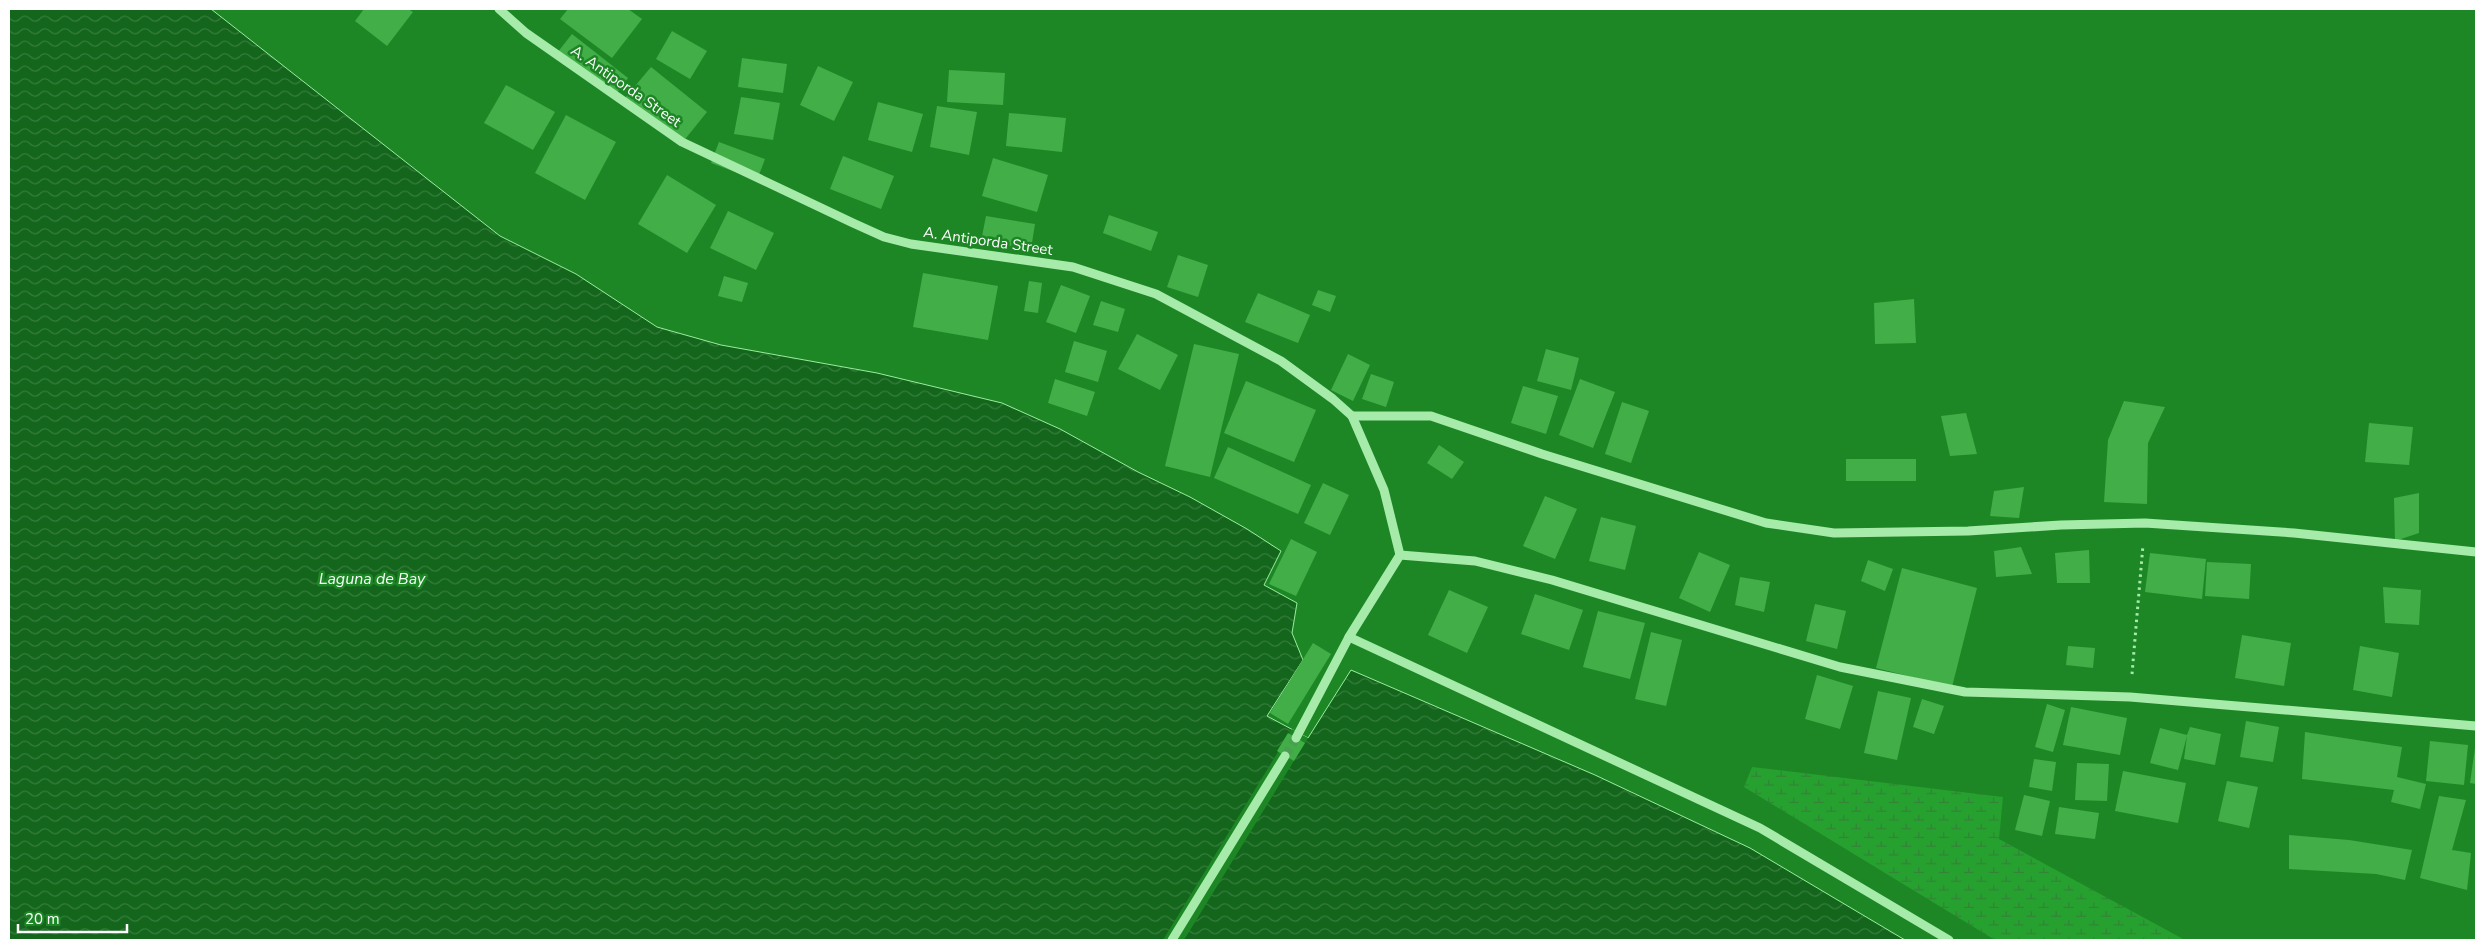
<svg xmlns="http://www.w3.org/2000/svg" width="2485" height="949" viewBox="0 0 2485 949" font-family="'Nunito Sans',sans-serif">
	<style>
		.wetland { fill: url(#wetland-marsh) }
		.water { fill: url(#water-waves); stroke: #99ed9d }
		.pier { fill: #1d8725 }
		.building { fill: #41ae48 }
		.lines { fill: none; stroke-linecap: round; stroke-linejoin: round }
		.minor-tunnel { stroke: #4a9f51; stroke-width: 9; stroke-dasharray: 9 4.5; stroke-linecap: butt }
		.path { stroke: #a6ebaa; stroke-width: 3; stroke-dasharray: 2.5 4; stroke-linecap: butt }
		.minor { stroke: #a6ebaa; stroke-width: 9 }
		.labels { text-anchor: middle; stroke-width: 5; stroke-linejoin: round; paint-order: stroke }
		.street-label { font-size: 15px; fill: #fff; stroke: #1d8725 }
		.water-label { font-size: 16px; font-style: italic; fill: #f7fef8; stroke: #1d8725 }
	</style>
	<defs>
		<pattern id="wetland-marsh" width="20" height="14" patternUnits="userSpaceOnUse" patternTransform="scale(1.25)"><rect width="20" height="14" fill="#26a02e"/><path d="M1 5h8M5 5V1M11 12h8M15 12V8" fill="none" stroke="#338338"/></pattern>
		<pattern id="water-waves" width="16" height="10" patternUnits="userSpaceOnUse" patternTransform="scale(1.25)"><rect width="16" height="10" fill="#13661b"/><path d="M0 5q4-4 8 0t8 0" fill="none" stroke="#367d3d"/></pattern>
	</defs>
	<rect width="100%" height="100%" fill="#1d8725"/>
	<path class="wetland" d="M1752 767 2003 797 1999 839 2185 940H1995L1744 787Z"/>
	<path class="water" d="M9 9H211L500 236 576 274 657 327 721 345 877 373 1002 403 1060 429 1138 472 1190 497 1247 529 1281 551 1264 585 1297 603 1292 633 1303 660 1267 716 1308 738 1351 670 1595 775 1750 848 1905 940H9Z"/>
	<path class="pier" d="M1292 729 1308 738 1184 940H1163Z"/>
	<g class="building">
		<path d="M364 9H408L413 12 387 46 355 21Z"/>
		<path d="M568 9H628L642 19 612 58 560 19Z"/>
		<path d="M672 31 707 51 690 79 656 59Z"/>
		<path d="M572 34 628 78 613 98 557 53Z"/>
		<path d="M742 58 787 64 783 93 738 87Z"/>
		<path d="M818 66 853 82 834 121 800 105Z"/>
		<path d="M651 67 707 112 682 143 625 98Z"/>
		<path d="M949 70 1005 73 1003 105 947 102Z"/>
		<path d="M506 85 555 112 533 150 484 123Z"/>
		<path d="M741 97 780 103 773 140 734 134Z"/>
		<path d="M878 102 923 114 912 152 868 140Z"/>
		<path d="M937 106 977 112 969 155 930 147Z"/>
		<path d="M1009 113 1066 118 1062 152 1006 146Z"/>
		<path d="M566 115 616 142 585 200 535 173Z"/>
		<path d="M719 142 765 159 757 180 711 163Z"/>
		<path d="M843 156 894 176 881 209 830 189Z"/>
		<path d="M993 158 1048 175 1037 212 982 196Z"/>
		<path d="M667 175 716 205 687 253 638 224Z"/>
		<path d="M728 211 774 233 756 270 710 248Z"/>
		<path d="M1109 215 1158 232 1151 251 1103 233Z"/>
		<path d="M986 216 1035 224 1031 249 981 241Z"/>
		<path d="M1178 255 1208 265 1198 297 1167 287Z"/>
		<path d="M923 273 998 286 988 340 913 327Z"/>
		<path d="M724 276 748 283 742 302 718 296Z"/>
		<path d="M1029 281 1042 283 1038 313 1024 311Z"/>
		<path d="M1061 285 1090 296 1076 333 1046 322Z"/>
		<path d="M1318 290 1336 296 1330 312 1312 305Z"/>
		<path d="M1258 293 1310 315 1298 343 1245 322Z"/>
		<path d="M1914 299 1916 343 1875 344 1874 303Z"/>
		<path d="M1101 301 1125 309 1118 332 1093 325Z"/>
		<path d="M1137 334 1178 355 1160 390 1118 369Z"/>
		<path d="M1074 341 1107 351 1098 382 1065 372Z"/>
		<path d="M1194 344 1239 354 1210 477 1165 466Z"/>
		<path d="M1546 349 1579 358 1571 390 1537 381Z"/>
		<path d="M1348 354 1370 365 1353 401 1331 390Z"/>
		<path d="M1371 374 1394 382 1386 407 1362 399Z"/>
		<path d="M1055 379 1095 392 1087 416 1048 403Z"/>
		<path d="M1580 379 1615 392 1593 448 1559 435Z"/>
		<path d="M1246 381 1316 410 1294 462 1224 433Z"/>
		<path d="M1523 386 1558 396 1546 434 1511 423Z"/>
		<path d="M2124 401 2165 407 2148 443 2147 504 2104 502 2108 440Z"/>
		<path d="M1622 402 1649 411 1631 463 1605 454Z"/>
		<path d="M1966 413 1977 454 1950 456 1941 416Z"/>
		<path d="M2369 423 2413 427 2409 465 2365 462Z"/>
		<path d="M1439 445 1464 462 1452 479 1427 463Z"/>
		<path d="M1228 447 1311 485 1298 514 1214 478Z"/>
		<rect x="1846" y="459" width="70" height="22"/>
		<path d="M1323 483 1349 495 1330 535 1304 523Z"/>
		<path d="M2024 487 2019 518 1990 516 1994 491Z"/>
		<path d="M2419 493V533L2395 541 2394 498Z"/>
		<path d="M1545 496 1577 509 1555 559 1523 546Z"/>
		<path d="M1601 517 1636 526 1625 570 1589 561Z"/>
		<path d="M1291 539 1317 552 1296 596 1269 584Z"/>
		<path d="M2021 547 2032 574 1996 577 1994 551Z"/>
		<path d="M2089 550 2090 583H2057L2055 553Z"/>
		<path d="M1699 552 1730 565 1710 612 1679 598Z"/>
		<path d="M2150 553 2206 559 2202 599 2145 592Z"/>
		<path d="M1868 560 1893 569 1885 591 1861 581Z"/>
		<path d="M2207 562 2251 564 2249 599 2205 596Z"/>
		<path d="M1902 568 1977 588 1952 687 1876 668Z"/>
		<path d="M1740 577 1770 582 1764 612 1735 605Z"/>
		<path d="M2383 587 2421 590 2419 625 2385 623Z"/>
		<path d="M1449 590 1488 607 1467 653 1428 635Z"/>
		<path d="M1535 594 1583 610 1569 650 1521 634Z"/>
		<path d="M1815 604 1846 611 1837 649 1806 641Z"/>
		<path d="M1598 611 1645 623 1630 679 1583 667Z"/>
		<path d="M1651 632 1682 640 1666 706 1635 699Z"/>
		<path d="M2242 635 2291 643 2284 686 2235 678Z"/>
		<path d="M1313 643 1331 654 1288 724 1270 713Z"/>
		<path d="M2068 646 2095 648 2093 668 2066 665Z"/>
		<path d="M2360 646 2399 653 2392 697 2353 690Z"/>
		<path d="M1817 675 1853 686 1840 729 1805 719Z"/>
		<path d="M1878 691 1911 698 1897 760 1864 753Z"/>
		<path d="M1922 699 1944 706 1934 734 1913 727Z"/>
		<path d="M2047 704 2065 710 2053 752 2035 747Z"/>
		<path d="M2071 707 2127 718 2120 755 2063 745Z"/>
		<path d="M2246 721 2279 727 2273 762 2240 757Z"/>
		<path d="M2190 727 2221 734 2215 765 2184 759 2187 736 2178 770 2150 763 2160 728 2187 735Z"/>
		<path d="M2305 732 2402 747 2397 777 2426 784 2420 809 2391 802 2394 790 2302 779Z"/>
		<path d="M1288 733 1305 743 1294 761 1277 751Z"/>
		<path d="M2430 741 2468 745 2464 785 2426 781Z"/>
		<path d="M2475 748H2476V784L2470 783Z"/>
		<path d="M2034 759 2056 762 2052 791 2029 787Z"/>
		<path d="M2077 763 2109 764 2107 801 2075 800Z"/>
		<path d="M2123 771 2186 783 2178 823 2115 811Z"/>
		<path d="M2227 781 2258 787 2249 828 2218 821Z"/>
		<path d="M2024 795 2050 801 2042 836 2015 830Z"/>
		<path d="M2439 796 2466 800 2452 850 2471 853 2467 890 2420 878Z"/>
		<path d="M2059 807 2099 813 2095 839 2055 834Z"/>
		<path d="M2289 835 2349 840 2412 850 2405 880 2376 874 2289 869Z"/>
	</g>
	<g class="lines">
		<path class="minor-tunnel" d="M1285 756 1296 738"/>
		<path class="path" d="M2132 674 2143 545"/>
		<g class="minor">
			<path d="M499 9 526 33 682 142 853 223 884 237 911 244 1073 267 1156 294 1281 361 1333 399 1352 416 1384 490 1400 555"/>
			<path d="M1352 416H1431L1542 454 1766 523 1834 533 1968 531 2061 525 2145 523 2294 533 2476 552"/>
			<path d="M1400 555 1475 561 1552 580 1840 667 1965 692 2130 697 2476 726"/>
			<path d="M1349 637 1760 828 1949 940"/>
			<path d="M1296 738 1349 637 1400 555"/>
			<path d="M1172 940 1285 756"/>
		</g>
	</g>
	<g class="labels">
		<g class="street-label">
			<text transform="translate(626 86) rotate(35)" y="5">A. Antiporda Street</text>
			<text transform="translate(988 241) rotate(8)" y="5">A. Antiporda Street</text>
		</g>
		<g class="water-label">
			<text x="372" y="584">Laguna de Bay</text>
		</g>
	</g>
	<rect width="2485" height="949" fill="none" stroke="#ffffff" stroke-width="20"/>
	<path d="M18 924v8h109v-8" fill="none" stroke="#ffffff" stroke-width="2.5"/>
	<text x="25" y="924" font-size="15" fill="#ffffff" stroke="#1d8725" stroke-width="4" paint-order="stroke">20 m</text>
</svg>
